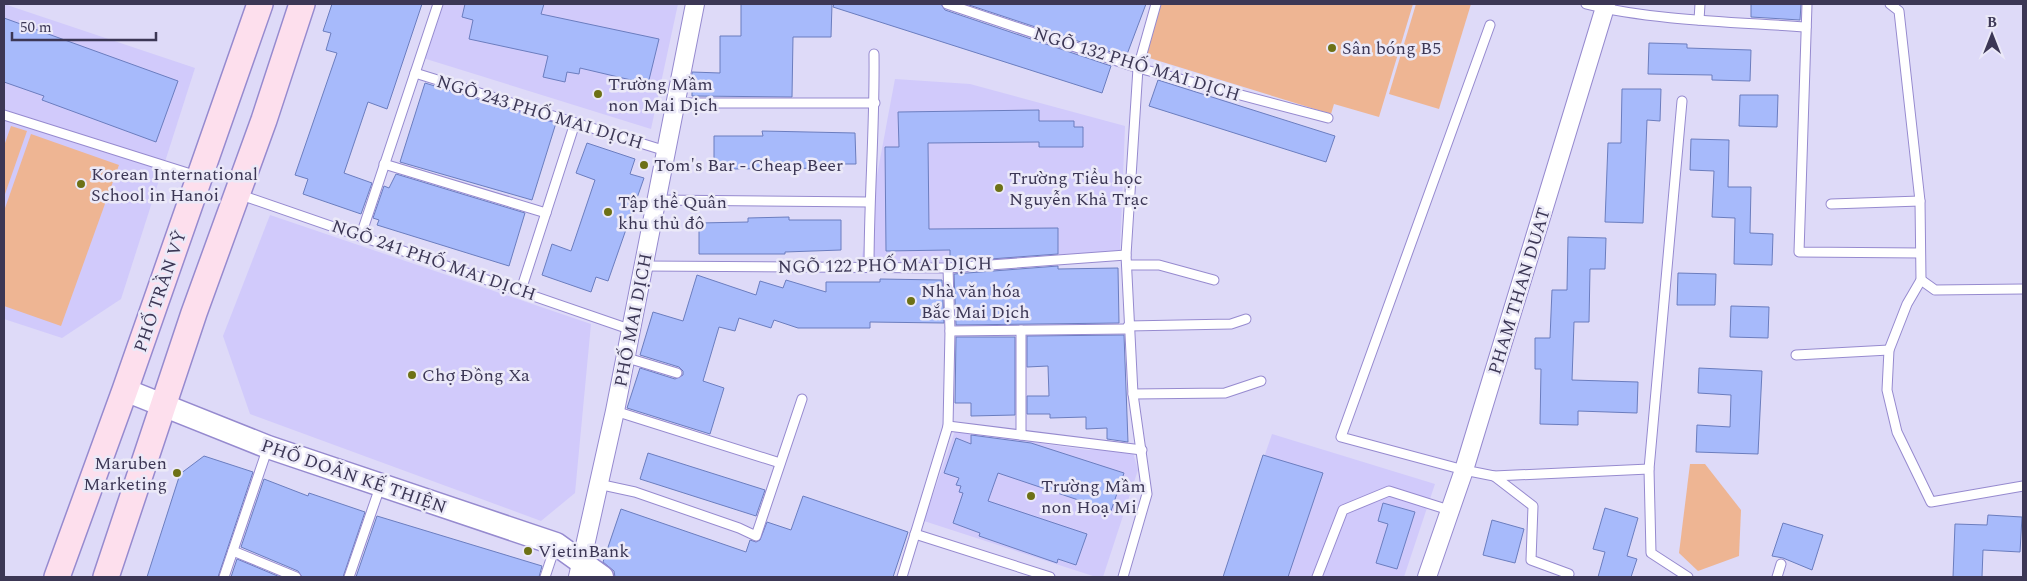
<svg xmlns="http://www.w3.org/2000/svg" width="2027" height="581" viewBox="0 0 2027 581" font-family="Spectral,serif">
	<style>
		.built { fill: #d1cafb }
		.green { fill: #eeb593 }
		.building { fill: #a7bafb; stroke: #6b7dbf }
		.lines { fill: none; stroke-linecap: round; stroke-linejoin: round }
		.service-casing { stroke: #968acf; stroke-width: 11 }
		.minor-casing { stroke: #968acf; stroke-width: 20 }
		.tertiary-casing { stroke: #968acf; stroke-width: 25 }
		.secondary-casing { stroke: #968acf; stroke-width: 28 }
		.service { stroke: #fff; stroke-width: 9 }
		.minor { stroke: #fff; stroke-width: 18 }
		.tertiary { stroke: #fff; stroke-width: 22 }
		.secondary { stroke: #fddfed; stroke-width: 25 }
		.poi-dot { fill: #6d7116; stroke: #ebe9f8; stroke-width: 2 }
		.labels { text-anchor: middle; stroke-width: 5; stroke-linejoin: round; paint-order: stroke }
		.poi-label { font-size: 18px; fill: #3c3755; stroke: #ebe9f8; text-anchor: start }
		.street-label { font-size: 18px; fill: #3c3755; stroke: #ebe9f8 }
	</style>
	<rect width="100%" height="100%" fill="#dedaf8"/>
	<g class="built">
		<path d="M4 4 195 68 121 299 62 338 4 319Z"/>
		<path d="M440 4H678L651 129 423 58Z"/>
		<path d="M895 79 970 84 1125 126 1120 251 957 262 861 261Z"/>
		<path d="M270 215 591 324 575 493 541 521 250 414 223 336Z"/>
		<path d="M956 428 999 433 1044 444 1088 450 1132 449 1138 470 1103 577H1096L924 521Z"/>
		<path d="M1272 434 1435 484 1404 577H1223Z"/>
	</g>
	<g class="green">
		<path d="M1161 4H1413L1379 117 1334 104 1331 114 1143 56Z"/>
		<path d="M1416 4H1471L1439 109 1389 94Z"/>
		<path d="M11 126 27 131 4 197V146Z"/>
		<path d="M31 134 119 165 61 326 4 306V211Z"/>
		<path d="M1690 464H1705L1741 510 1739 556 1698 571 1679 553Z"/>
	</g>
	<g class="building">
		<path d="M332 4H422L387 109 368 102 344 173 372 183 361 214 303 194 308 179 295 175 337 53 326 50 331 33 323 31Z"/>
		<path d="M465 4H544L541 14 659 39 648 84 580 68 579 74 567 72 565 82 543 77 548 56 469 39 473 20 462 17Z"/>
		<path d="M741 4H832L831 37H793L792 97 692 96V72L720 73V36H741Z"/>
		<path d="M834 4H941L945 10 1111 66 1102 93 833 7Z"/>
		<path d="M966 4H1146L1126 57Z"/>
		<path d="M1751 4H1801L1800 20 1751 17Z"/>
		<path d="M4 18 178 81 156 142 42 100 44 96 4 82Z"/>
		<path d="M1649 43 1687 44V48L1751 50 1750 81 1712 80V75L1648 74Z"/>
		<path d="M1158 80 1335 136 1326 162 1149 106Z"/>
		<path d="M425 83 556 123 532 200 400 162Z"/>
		<path d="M1622 89H1661L1660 121 1647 120 1643 223 1605 222 1608 143H1621Z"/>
		<path d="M1740 95H1778L1777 127 1739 126Z"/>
		<path d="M1039 110V121H1074V127H1083V147H1039V142L928 143 929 229 1058 228V254L950 262V250L886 251 885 147H899L898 112Z"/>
		<path d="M762 131 855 133 856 164H841V168L729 169V164L714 165V136H763Z"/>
		<path d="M1691 139 1729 140 1728 187H1751L1750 233 1773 234 1772 265 1734 264 1735 218 1712 217 1714 171 1690 170Z"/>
		<path d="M587 143 635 159 630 174 644 178 608 281 596 277 591 292 542 275 552 244 571 251 595 180 576 173Z"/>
		<path d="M396 174 525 213 509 266 377 225 379 220 373 218 384 186 389 188Z"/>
		<path d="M789 217V220H841V250L785 252V254H699V223L748 222V218Z"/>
		<path d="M1568 237 1606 238 1605 269H1590L1589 322H1574L1572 380 1638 382 1637 413 1578 411V425L1540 424 1541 369H1535V338H1550L1552 290H1567Z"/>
		<path d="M1058 266V269L1118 268 1119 323 956 325 954 274Z"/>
		<path d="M1678 273 1716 274 1715 305H1677Z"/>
		<path d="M697 275 756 295 760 281 783 288 786 280 826 292V282H880V279L942 280 944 323 870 322V328H798L774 320 771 328 739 318 735 331 719 327 703 381 724 388 710 434 627 408 640 368 675 379 683 375V371L679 367 640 355 653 312 683 321Z"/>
		<path d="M1731 306 1769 307 1768 338 1730 337Z"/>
		<path d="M1124 335 1128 442 1107 439V428L1086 429V417L1050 418V414H1027V396H1049L1048 366 1027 367V336Z"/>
		<path d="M956 337H1015V415L971 416V403H955Z"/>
		<path d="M1699 368 1762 371 1758 454 1696 452 1697 425 1730 427 1731 395 1698 393Z"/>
		<path d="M971 435 1031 443 1124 473 1111 511 998 473 988 501 1087 534 1076 565 1058 559 1057 563 979 536 980 533 953 523 963 493 959 492 961 486 956 485 959 478 944 473 956 438 971 444Z"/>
		<path d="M648 453 765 490 756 516 640 479Z"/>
		<path d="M1263 455 1323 473 1288 577H1223Z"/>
		<path d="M204 456 253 472 218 577H147L180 474Z"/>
		<path d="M264 479 308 496 309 493 365 512 343 577H302L298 571 241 547Z"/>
		<path d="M803 496 908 532 893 577H615L614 571 603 562 621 509 746 552 750 540 756 542 760 540 767 522 791 530Z"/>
		<path d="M1383 503 1415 512 1397 569 1376 563 1388 524 1378 521Z"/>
		<path d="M1605 508 1638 518 1627 556 1637 559 1631 577H1598L1605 552 1593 549Z"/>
		<path d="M1988 515 2022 517 2020 552 1983 550 1982 577H1953L1955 524 1987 525Z"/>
		<path d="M377 516 542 566 539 577H356Z"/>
		<path d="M1492 520 1524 529 1515 563 1483 555Z"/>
		<path d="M1783 523 1823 535 1812 570 1783 558 1772 556Z"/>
		<path d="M237 559 280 577H231Z"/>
	</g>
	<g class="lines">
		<g class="service-casing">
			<g id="service">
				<path d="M947 4 1138 68 1328 118"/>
				<path d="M1586 4C1653 21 1736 22 1806 27"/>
				<path d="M1807 4 1799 252 1920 253"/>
				<path d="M1890 4 1899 11 1920 201 1921 280 1907 304 1889 350 1887 390 1897 432 1931 502 2023 486"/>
				<path d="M1699 20 1700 4"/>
				<path d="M1490 25 1341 437 1464 470 1494 476 1649 469"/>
				<path d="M415 73 666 151"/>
				<path d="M1682 101 1649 469 1651 553 1688 577"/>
				<path d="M676 103H875"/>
				<path d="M4 115 197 176"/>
				<path d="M384 164 546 213"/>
				<path d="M238 194 629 329"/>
				<path d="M656 200 869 202"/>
				<path d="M1831 204 1920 201"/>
				<path d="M361 235 438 4"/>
				<path d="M1127 265H1159L1214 280"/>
				<path d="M644 266 948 268 1126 255"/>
				<path d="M869 267C869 196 875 125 874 54"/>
				<path d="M1921 280 1935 290 2023 289"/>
				<path d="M521 290 575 123"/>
				<path d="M1128 326 1231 324 1246 319"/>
				<path d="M950 331 1128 329"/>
				<path d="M1796 355 1889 350"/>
				<path d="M624 357 677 373"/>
				<path d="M1133 394 1225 393 1261 381"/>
				<path d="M615 411 780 463"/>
				<path d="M948 426 1142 450"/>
				<path d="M1021 435V330"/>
				<path d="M1494 476 1533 506 1531 560 1569 574"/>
				<path d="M598 484 635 492 739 528 756 536 802 399"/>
				<path d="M915 534 1050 577"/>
				<path d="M233 551 296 577"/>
				<path d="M224 577 268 447"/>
				<path d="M349 577 380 487"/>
				<path d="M545 577 556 544"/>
				<path d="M902 577 948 426 950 331 948 268"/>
				<path d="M1123 577 1147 494 1133 394 1126 255 1138 68 1156 4"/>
				<path d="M1317 577 1343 510 1389 491 1449 510"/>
				<path d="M1777 577 1781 564"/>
			</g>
		</g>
		<g class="minor-casing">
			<g id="minor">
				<path d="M578 577 615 411 695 4"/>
				<path d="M1427 577 1464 470 1606 4"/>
			</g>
		</g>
		<g class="tertiary-casing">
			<path id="tertiary" d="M125 390 268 447 556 544 602 577"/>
		</g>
		<g class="secondary-casing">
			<g id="secondary">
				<path d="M57 577 125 390 260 4"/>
				<path d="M106 577 194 313 264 120 302 4"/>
			</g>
		</g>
		<use href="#service" class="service"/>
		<use href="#minor" class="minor"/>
		<use href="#tertiary" class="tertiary"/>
		<use href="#secondary" class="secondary"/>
	</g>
	<g class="poi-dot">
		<circle cx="1332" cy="48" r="5"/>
		<circle cx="598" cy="94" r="5"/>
		<circle cx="644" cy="165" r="5"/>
		<circle cx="81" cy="184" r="5"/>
		<circle cx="999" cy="188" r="5"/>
		<circle cx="608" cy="212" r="5"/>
		<circle cx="911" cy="301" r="5"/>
		<circle cx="412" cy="375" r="5"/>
		<circle cx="177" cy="473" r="5"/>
		<circle cx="1031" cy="496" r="5"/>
		<circle cx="528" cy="551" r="5"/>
	</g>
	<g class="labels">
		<g class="poi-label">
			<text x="1342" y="54">Sân bóng B5</text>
			<text x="608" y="90">Trường Mầm<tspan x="608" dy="21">non Mai Dịch</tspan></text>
			<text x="654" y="171">Tom's Bar - Cheap Beer</text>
			<text x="91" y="180">Korean International<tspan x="91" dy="21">School in Hanoi</tspan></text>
			<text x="1009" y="184">Trường Tiểu học<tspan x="1009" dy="21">Nguyễn Khả Trạc</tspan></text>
			<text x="618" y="208">Tập thể Quân<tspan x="618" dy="21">khu thủ đô</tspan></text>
			<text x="921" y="297">Nhà văn hóa<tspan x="921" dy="21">Bắc Mai Dịch</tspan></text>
			<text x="422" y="381">Chợ Đồng Xa</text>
			<text x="167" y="469" text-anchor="end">Maruben<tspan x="167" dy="21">Marketing</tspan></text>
			<text x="1041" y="492">Trường Mầm<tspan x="1041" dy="21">non Hoạ Mi</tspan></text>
			<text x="538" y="557">VietinBank</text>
		</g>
		<g class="street-label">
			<text transform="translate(1137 64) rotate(17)" y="6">NGÕ 132 PHỐ MAI DỊCH</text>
			<text transform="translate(540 112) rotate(17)" y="6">NGÕ 243 PHỐ MAI DỊCH</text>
			<text transform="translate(434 260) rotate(19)" y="6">NGÕ 241 PHỐ MAI DỊCH</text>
			<text transform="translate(885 265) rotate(-1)" y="6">NGÕ 122 PHỐ MAI DỊCH</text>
			<text transform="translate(160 291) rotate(-71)" y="6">PHỐ TRẦN VỸ</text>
			<text transform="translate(1519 291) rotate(-73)" y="6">PHAM THAN DUAT</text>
			<text transform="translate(633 320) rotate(-79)" y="6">PHỐ MAI DỊCH</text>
			<text transform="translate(354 476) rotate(19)" y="6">PHỐ DOÃN KẾ THIỆN</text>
		</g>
	</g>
	<rect width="2027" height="581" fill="none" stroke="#3c3755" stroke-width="10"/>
	<g transform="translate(1992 35)" stroke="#ebe9f8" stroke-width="4" paint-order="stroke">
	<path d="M0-4L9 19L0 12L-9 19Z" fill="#3c3755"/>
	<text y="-8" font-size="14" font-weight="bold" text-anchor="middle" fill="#3c3755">B</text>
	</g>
	<path d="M12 32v8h144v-8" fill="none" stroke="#3c3755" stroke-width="2.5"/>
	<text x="20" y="32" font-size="15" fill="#3c3755" stroke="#ebe9f8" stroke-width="4" paint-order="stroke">50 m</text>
</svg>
